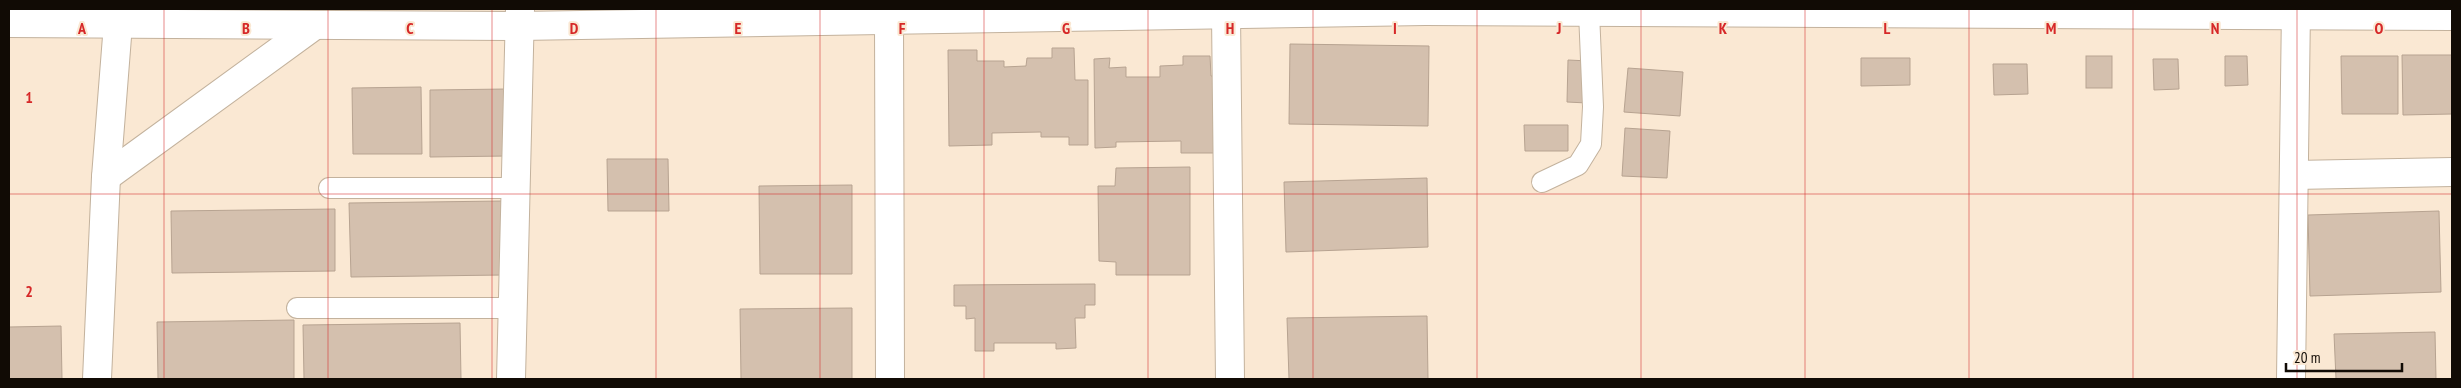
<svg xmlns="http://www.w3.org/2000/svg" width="2461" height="388" viewBox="0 0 2461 388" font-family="'PT Sans Narrow',sans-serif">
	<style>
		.building { fill: #d4c0ae; stroke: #b7a391 }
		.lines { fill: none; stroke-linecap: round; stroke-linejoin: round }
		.lane-casing { stroke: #c3b29d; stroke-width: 22 }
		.street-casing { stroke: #c3b29d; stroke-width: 30 }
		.lane { stroke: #fff; stroke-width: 20 }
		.street { stroke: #fff; stroke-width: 28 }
		.grid { fill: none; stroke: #d62828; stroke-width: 1; stroke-opacity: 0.55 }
		.grid-label { font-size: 16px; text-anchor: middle; font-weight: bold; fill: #d62828; stroke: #fae8d3; stroke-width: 4; stroke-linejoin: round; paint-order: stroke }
	</style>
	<rect width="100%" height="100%" fill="#fae8d3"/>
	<g class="building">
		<path d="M1290 44 1429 46 1428 126 1289 124Z"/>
		<path d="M1052 48H1074L1075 80H1088V145H1069V137H1041V132L992 133V145L949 146 948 50H977V61H1004V67L1026 66 1027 58H1052Z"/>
		<path d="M2402 55H2452V114L2403 115Z"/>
		<path d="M1183 56H1210L1211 76H1216V153H1181V141L1116 142V147L1095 148 1094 59 1110 58 1109 68 1126 67V77H1160V66L1183 65Z"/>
		<rect x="2086" y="56" width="26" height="32"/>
		<path d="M2225 56H2247L2248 85 2225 86Z"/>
		<path d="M2341 56H2398V114H2342Z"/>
		<path d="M1861 58H1910V85L1861 86Z"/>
		<path d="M2153 59H2178L2179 89 2154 90Z"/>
		<path d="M1568 60 1589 61 1587 103 1567 102Z"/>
		<path d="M1993 64H2027L2028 94 1994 95Z"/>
		<path d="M1628 68 1683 72 1680 116 1624 112Z"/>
		<path d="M421 87 422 154H353L352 88Z"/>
		<path d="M507 89 508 156 430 157V90Z"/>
		<path d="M1524 125H1568V151H1525Z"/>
		<path d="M1625 128 1670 131 1667 178 1622 176Z"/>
		<path d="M607 159H668L669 211H608Z"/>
		<path d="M1190 167V275H1116V262L1099 261 1098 186H1115L1116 168Z"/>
		<path d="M1427 178 1428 247 1286 252 1284 182Z"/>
		<path d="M852 185V274H760L759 186Z"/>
		<path d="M502 201 503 275 351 277 349 203Z"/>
		<path d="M335 209V271L172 273 171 211Z"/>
		<path d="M2439 211 2441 292 2310 296 2308 215Z"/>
		<path d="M1095 284V305H1085V318H1075L1076 348 1056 349V343H994V351H975V318L966 319V306H954V285Z"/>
		<path d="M852 308V379H741L740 309Z"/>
		<path d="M1427 316 1428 379H1289L1287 318Z"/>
		<path d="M294 320V379H158L157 322Z"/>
		<path d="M460 323 461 379H304L303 325Z"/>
		<path d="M61 326 62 379H9V327Z"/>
		<path d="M2435 332 2436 379H2336L2334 334Z"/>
	</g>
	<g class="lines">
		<g class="lane-casing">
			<g id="lane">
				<path d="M1542 182 1578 165 1591 144 1593 107 1589 12"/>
				<path d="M329 188H516"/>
				<path d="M297 308H513"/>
			</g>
		</g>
		<g class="street-casing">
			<g id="street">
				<path d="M1226 14 1230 379"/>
				<path d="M889 19 890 379"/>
				<path d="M9 23 520 26 1425 11 2452 16"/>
				<path d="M2294 175 2452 172"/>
				<path d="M106 177 315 25"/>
				<path d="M97 379 106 177 118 24"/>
				<path d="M511 379 520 9"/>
				<path d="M2291 379 2296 9"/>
			</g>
		</g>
		<use href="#lane" class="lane"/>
		<use href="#street" class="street"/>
	</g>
	<path class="grid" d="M164 9V379M328 9V379M492 9V379M656 9V379M820 9V379M984 9V379M1148 9V379M1313 9V379M1477 9V379M1641 9V379M1805 9V379M1969 9V379M2133 9V379M2297 9V379M9 194H2452"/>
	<g class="grid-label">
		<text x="82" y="34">A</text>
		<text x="246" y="34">B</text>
		<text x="410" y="34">C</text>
		<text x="574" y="34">D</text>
		<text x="738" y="34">E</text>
		<text x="902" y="34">F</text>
		<text x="1066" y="34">G</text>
		<text x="1230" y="34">H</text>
		<text x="1395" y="34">I</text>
		<text x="1559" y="34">J</text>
		<text x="1723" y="34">K</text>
		<text x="1887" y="34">L</text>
		<text x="2051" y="34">M</text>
		<text x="2215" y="34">N</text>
		<text x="2379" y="34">O</text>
		<text x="29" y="103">1</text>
		<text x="29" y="297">2</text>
	</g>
	<rect width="2461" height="388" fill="none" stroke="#110b05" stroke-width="20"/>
	<path d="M2286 363v8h116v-8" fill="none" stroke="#110b05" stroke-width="2.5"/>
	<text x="2294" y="363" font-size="15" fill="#110b05" stroke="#fae8d3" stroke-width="4" paint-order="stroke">20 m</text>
</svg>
